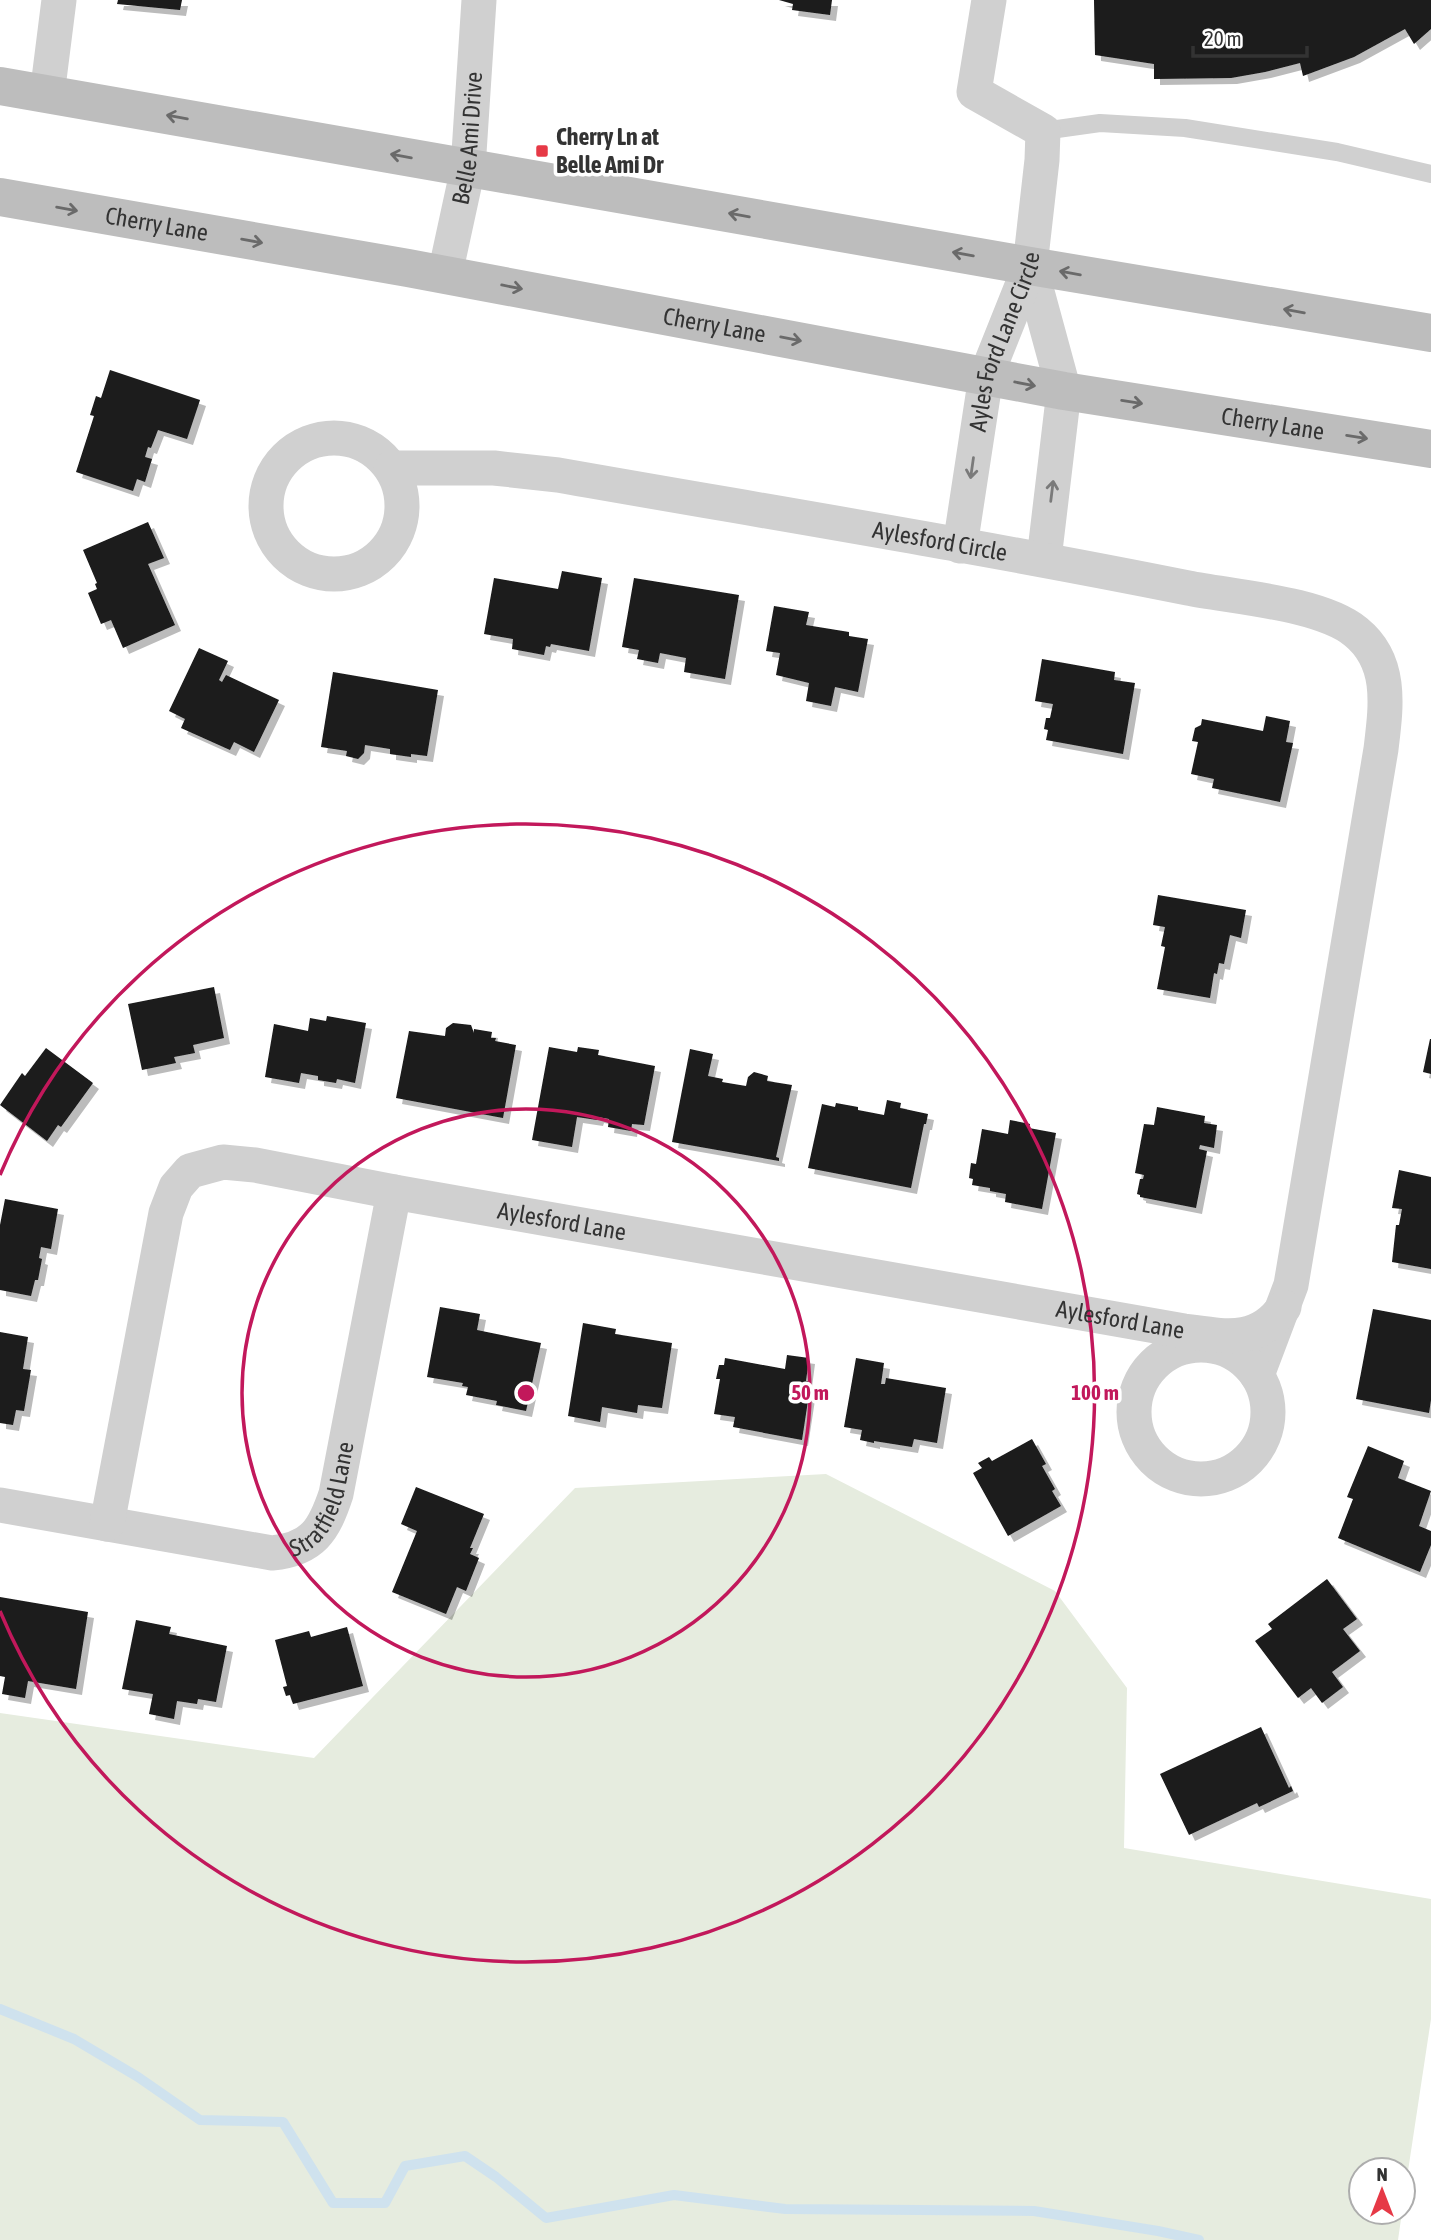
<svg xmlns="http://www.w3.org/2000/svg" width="1431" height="2240" viewBox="0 0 1431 2240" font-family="'Asap Condensed',sans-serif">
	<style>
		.green { fill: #e6ecdf }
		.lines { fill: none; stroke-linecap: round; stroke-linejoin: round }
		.stream { stroke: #cfe2ee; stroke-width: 10 }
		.building { fill: #1a1a1a; filter: url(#shadow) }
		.service { stroke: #d0d0d0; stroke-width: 18 }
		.minor { stroke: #d0d0d0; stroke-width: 35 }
		.secondary { stroke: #bdbdbd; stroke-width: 38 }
		.oneway { stroke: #6a6a6a }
		.oneway2 { stroke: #7a7a7a }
		.ring { fill: none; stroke: #c2185b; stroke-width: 3.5 }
		.poi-dot { fill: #e63946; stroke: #fff; stroke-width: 2.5 }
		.labels { text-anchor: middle; stroke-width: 7; stroke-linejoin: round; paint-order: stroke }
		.poi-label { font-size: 24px; font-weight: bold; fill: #333; stroke: #fff; text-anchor: start }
		.street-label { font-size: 24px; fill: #333; stroke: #fff }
		.centre { fill: #c2185b; stroke: #fff; stroke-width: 3.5 }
		.ring-label { font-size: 21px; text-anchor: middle; font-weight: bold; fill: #c2185b; stroke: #fff; stroke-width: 7; stroke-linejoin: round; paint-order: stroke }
	</style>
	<defs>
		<filter id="shadow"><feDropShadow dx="6" dy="6" stdDeviation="0" flood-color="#0004"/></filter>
	</defs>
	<rect width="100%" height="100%" fill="#fff"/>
	<path class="green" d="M826 1474 1055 1591 1127 1688 1124 1848 1431 1899V2019L1403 2204V2170H1361V2212H1402L1398 2240H0V1713L314 1758 575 1488Z"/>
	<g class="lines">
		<path class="stream" d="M0 2009 74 2039 138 2077 200 2120 283 2122 333 2203H385L405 2166 465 2156 496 2177 546 2218 674 2195 785 2209 1034 2211 1158 2231 1199 2240"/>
	</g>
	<g class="building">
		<path d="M118 0H182L180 10 117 4Z"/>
		<path d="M779 0H832L830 15 792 10 793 4Z"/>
		<path d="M1094 0H1431V29L1414 44 1405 29 1354 57 1303 76 1300 63 1265 72 1231 78 1154 79V64L1095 55Z"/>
		<path d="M110 370 200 400 187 439 158 430 151 448 148 447 145 457 152 459 145 482 137 479 133 491 76 472 94 416 90 415 96 396 101 398Z"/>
		<path d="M148 522 164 558 148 564 175 625 123 648 111 620 101 624 88 593 97 589 95 584 97 583 83 550Z"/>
		<path d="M562 571 602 578 589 651 551 644 550 647 546 646 544 655 512 649 513 639 484 634 494 578 558 589Z"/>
		<path d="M634 578 739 595 725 679 684 672 686 658 660 653 658 663 637 659 639 650 622 647Z"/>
		<path d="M774 606 809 612 806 625 849 632V636L868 639 858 692 835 687 831 706 806 701 809 683 776 675 780 653 766 651Z"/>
		<path d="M199 648 228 661 219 680 222 682 226 675 279 700 254 752 234 742 230 750 181 728 185 719 169 711Z"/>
		<path d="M1042 659 1115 672 1114 680 1135 683 1123 754 1046 740 1048 730 1044 729 1046 718H1050L1053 704 1035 701Z"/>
		<path d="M333 672 438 690 427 756 411 754V757L390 754V749L365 745 364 753 358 759 346 756 347 751 321 747Z"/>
		<path d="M1266 716 1290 721 1286 742 1293 743 1280 802 1212 788 1214 779 1191 774 1198 742 1192 741 1195 728 1201 725 1202 719 1263 731Z"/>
		<path d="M1158 895 1246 910 1241 938 1230 935 1224 964 1219 963 1217 974 1214 973 1210 998 1157 989 1165 947 1161 946 1165 927 1153 925Z"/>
		<path d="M214 987 224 1038 193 1045 195 1053 174 1057 176 1063 142 1070 128 1004Z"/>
		<path d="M327 1016 366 1023 355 1083 337 1079 336 1083 318 1080V1076L301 1073 299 1083 265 1077 274 1024 308 1031 310 1018 326 1021Z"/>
		<path d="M453 1023 471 1025 474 1033V1029L492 1032 491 1038H496L495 1041 516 1045 503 1118 396 1098 409 1031 445 1036 446 1028Z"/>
		<path d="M1430 1039H1431V1074L1423 1072Z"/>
		<path d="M549 1047 577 1052 578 1047 599 1050 598 1055 655 1066 644 1125 632 1124 631 1131 608 1127 609 1119 598 1117 597 1120 577 1117 572 1147 532 1140Z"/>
		<path d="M46 1048 93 1083 61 1127 58 1125 47 1141 0 1105 22 1073 25 1076Z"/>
		<path d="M690 1049 713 1054 708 1076 723 1079 722 1082 746 1086 748 1077 754 1072 768 1076 767 1081 792 1085 776 1157 779 1158V1161L672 1142Z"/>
		<path d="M887 1100 901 1103 900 1108 928 1114 926 1124H924L911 1188 808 1168 822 1104 835 1107 836 1103 858 1107V1110L884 1115Z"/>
		<path d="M1157 1107 1205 1116 1204 1123 1217 1125 1214 1148 1200 1145 1199 1149 1207 1151 1196 1208 1140 1197V1195L1137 1194 1140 1179H1143L1144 1175 1135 1173 1144 1124 1154 1125Z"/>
		<path d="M1010 1120 1030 1124 1029 1128 1056 1133 1042 1209 1005 1202 1006 1194 990 1191V1188L972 1185 973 1179 969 1178 971 1163 976 1164 982 1129 1008 1134Z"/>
		<path d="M1399 1170 1431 1177V1269L1392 1262 1396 1225H1399L1402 1209 1392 1208Z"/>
		<path d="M5 1199 58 1209 51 1249 41 1247 39 1258 42 1259 38 1280H35L31 1296 0 1290V1225Z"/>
		<path d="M440 1307 480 1314 477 1330 541 1343 526 1411 496 1405 497 1401 466 1395 468 1387 462 1386 463 1383 427 1377Z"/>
		<path d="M1373 1309 1431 1320V1400L1429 1413 1356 1399Z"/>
		<path d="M583 1323 616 1329 615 1334 672 1343 662 1408 638 1405 637 1413 602 1407 600 1422 568 1416Z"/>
		<path d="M0 1332 28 1337 23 1369 31 1370 24 1411 16 1410 13 1425 0 1423Z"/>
		<path d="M787 1355 809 1358 806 1381H811L802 1440 733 1427 735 1417 714 1414 720 1379H716L719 1365H724L725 1358 785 1369Z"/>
		<path d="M856 1358 884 1363 881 1384H885L886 1378 946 1388 937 1443 914 1439 912 1447 874 1441V1443L860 1440 862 1430 844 1427Z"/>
		<path d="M1032 1439 1046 1464 1042 1466 1055 1489 1052 1491 1061 1506 1008 1536 973 1473 982 1468 978 1463 989 1457 992 1461Z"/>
		<path d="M1368 1446 1404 1461 1398 1478 1431 1491 1419 1526 1431 1531V1545L1420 1572 1338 1538 1353 1499 1347 1497Z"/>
		<path d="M416 1487 484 1514 470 1548H473L470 1554 479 1558 466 1591 457 1587 446 1614 392 1592 417 1531 401 1524Z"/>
		<path d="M1327 1579 1357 1619 1343 1629 1360 1651 1332 1672 1343 1687 1322 1703 1311 1688 1298 1698 1255 1641 1272 1629 1268 1624Z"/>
		<path d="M0 1597 88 1612 76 1689 28 1681 25 1698 2 1694 5 1677 0 1676Z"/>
		<path d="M136 1620 171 1627 169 1634 227 1646 216 1702 198 1699 197 1704 177 1701 174 1719 149 1714 153 1694 122 1689Z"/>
		<path d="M347 1627 363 1686 293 1704 290 1695 286 1696 283 1687 287 1686 275 1640 309 1631 311 1637Z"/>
		<path d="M1261 1727 1289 1788 1291 1786 1293 1791 1259 1807 1257 1803 1189 1835 1160 1774Z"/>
	</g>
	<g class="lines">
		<path class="service" d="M1043 131 1100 123 1185 128 1337 152 1431 174"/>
		<g class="minor">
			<path d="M47 95 59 0"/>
			<path d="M1030 266 1064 391 1044 559"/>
			<path id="s1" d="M445 274 468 168 479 0"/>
			<circle cx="334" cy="506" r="68"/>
			<path id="s2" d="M391 468H494L558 475C768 512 979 546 1188 588 1233 597 1321 603 1356 632 1393 662 1386 707 1381 749L1291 1285 1257 1375"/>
			<path id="s3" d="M960 546 986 376 1030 266 1042 160 1043 131 974 92 989 0"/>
			<circle cx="1201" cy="1412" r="67"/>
			<path id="s4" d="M0 1505 272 1553C313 1549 324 1530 336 1494L394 1192"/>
			<path id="s5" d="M107 1524 166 1213 176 1187 190 1171 223 1162 255 1165 394 1192 1184 1331C1223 1336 1258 1345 1284 1307"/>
		</g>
		<g class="secondary">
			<path d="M0 86 1030 266 1431 333"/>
			<path id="s6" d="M0 197 408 268 1064 391 1431 449"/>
		</g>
	</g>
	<defs><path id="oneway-shaft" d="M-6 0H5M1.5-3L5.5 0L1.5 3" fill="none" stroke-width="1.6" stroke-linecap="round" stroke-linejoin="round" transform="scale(1.75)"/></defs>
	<g class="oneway">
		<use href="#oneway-shaft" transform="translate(177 117) rotate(-170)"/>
		<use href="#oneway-shaft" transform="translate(401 156) rotate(-170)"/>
		<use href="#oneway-shaft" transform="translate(67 209) rotate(10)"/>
		<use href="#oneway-shaft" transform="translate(739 215) rotate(-170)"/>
		<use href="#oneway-shaft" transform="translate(252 241) rotate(10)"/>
		<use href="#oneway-shaft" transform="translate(963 254) rotate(-170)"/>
		<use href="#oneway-shaft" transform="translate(1070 273) rotate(-170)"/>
		<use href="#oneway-shaft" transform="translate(512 287) rotate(11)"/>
		<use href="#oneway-shaft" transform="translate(1294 311) rotate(-170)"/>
		<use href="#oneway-shaft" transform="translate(791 339) rotate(11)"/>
		<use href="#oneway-shaft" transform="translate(1025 384) rotate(11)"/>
		<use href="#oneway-shaft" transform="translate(1132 402) rotate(9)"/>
		<use href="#oneway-shaft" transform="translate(1357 437) rotate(9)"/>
	</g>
	<g class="oneway2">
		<use href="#oneway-shaft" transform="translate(972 468) rotate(98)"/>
		<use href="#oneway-shaft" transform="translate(1052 491) rotate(-83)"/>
	</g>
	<g class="ring">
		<circle cx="526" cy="1393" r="284"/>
		<path d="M0 1175A569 569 0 1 1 0 1611"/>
	</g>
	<rect class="poi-dot" x="535" y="144" width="14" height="14" rx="3.5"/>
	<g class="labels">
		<g class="poi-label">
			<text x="556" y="145">Cherry Ln at<tspan x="556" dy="28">Belle Ami Dr</tspan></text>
		</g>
		<g class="street-label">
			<text dy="8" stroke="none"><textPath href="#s1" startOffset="138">Belle Ami Drive</textPath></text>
			<text dy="8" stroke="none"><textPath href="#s6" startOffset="159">Cherry Lane</textPath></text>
			<text dy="8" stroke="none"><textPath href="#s6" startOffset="726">Cherry Lane</textPath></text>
			<text dy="8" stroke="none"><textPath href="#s3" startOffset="210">Ayles Ford Lane Circle</textPath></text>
			<text dy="8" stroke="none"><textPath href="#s6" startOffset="1293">Cherry Lane</textPath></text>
			<text dy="8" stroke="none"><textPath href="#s2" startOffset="555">Aylesford Circle</textPath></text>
			<text dy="8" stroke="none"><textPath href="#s5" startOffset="744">Aylesford Lane</textPath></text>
			<text dy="8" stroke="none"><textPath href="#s5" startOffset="1311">Aylesford Lane</textPath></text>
			<text dy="8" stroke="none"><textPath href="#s4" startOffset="359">Stratfield Lane</textPath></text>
		</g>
	</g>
	<circle cx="526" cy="1393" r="10" class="centre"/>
	<g class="ring-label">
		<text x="810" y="1400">50 m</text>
		<text x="1095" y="1400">100 m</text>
	</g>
	<g transform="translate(1382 2191)"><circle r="33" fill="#ffffff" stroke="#adadad" stroke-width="2"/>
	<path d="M0-5L12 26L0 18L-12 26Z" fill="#e63946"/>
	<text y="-10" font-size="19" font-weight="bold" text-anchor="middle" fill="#333333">N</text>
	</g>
	<path d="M1193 46v10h114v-10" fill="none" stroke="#333333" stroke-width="3.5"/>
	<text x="1204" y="46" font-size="21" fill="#333333" stroke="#ffffff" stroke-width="5" paint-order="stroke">20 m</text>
</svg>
